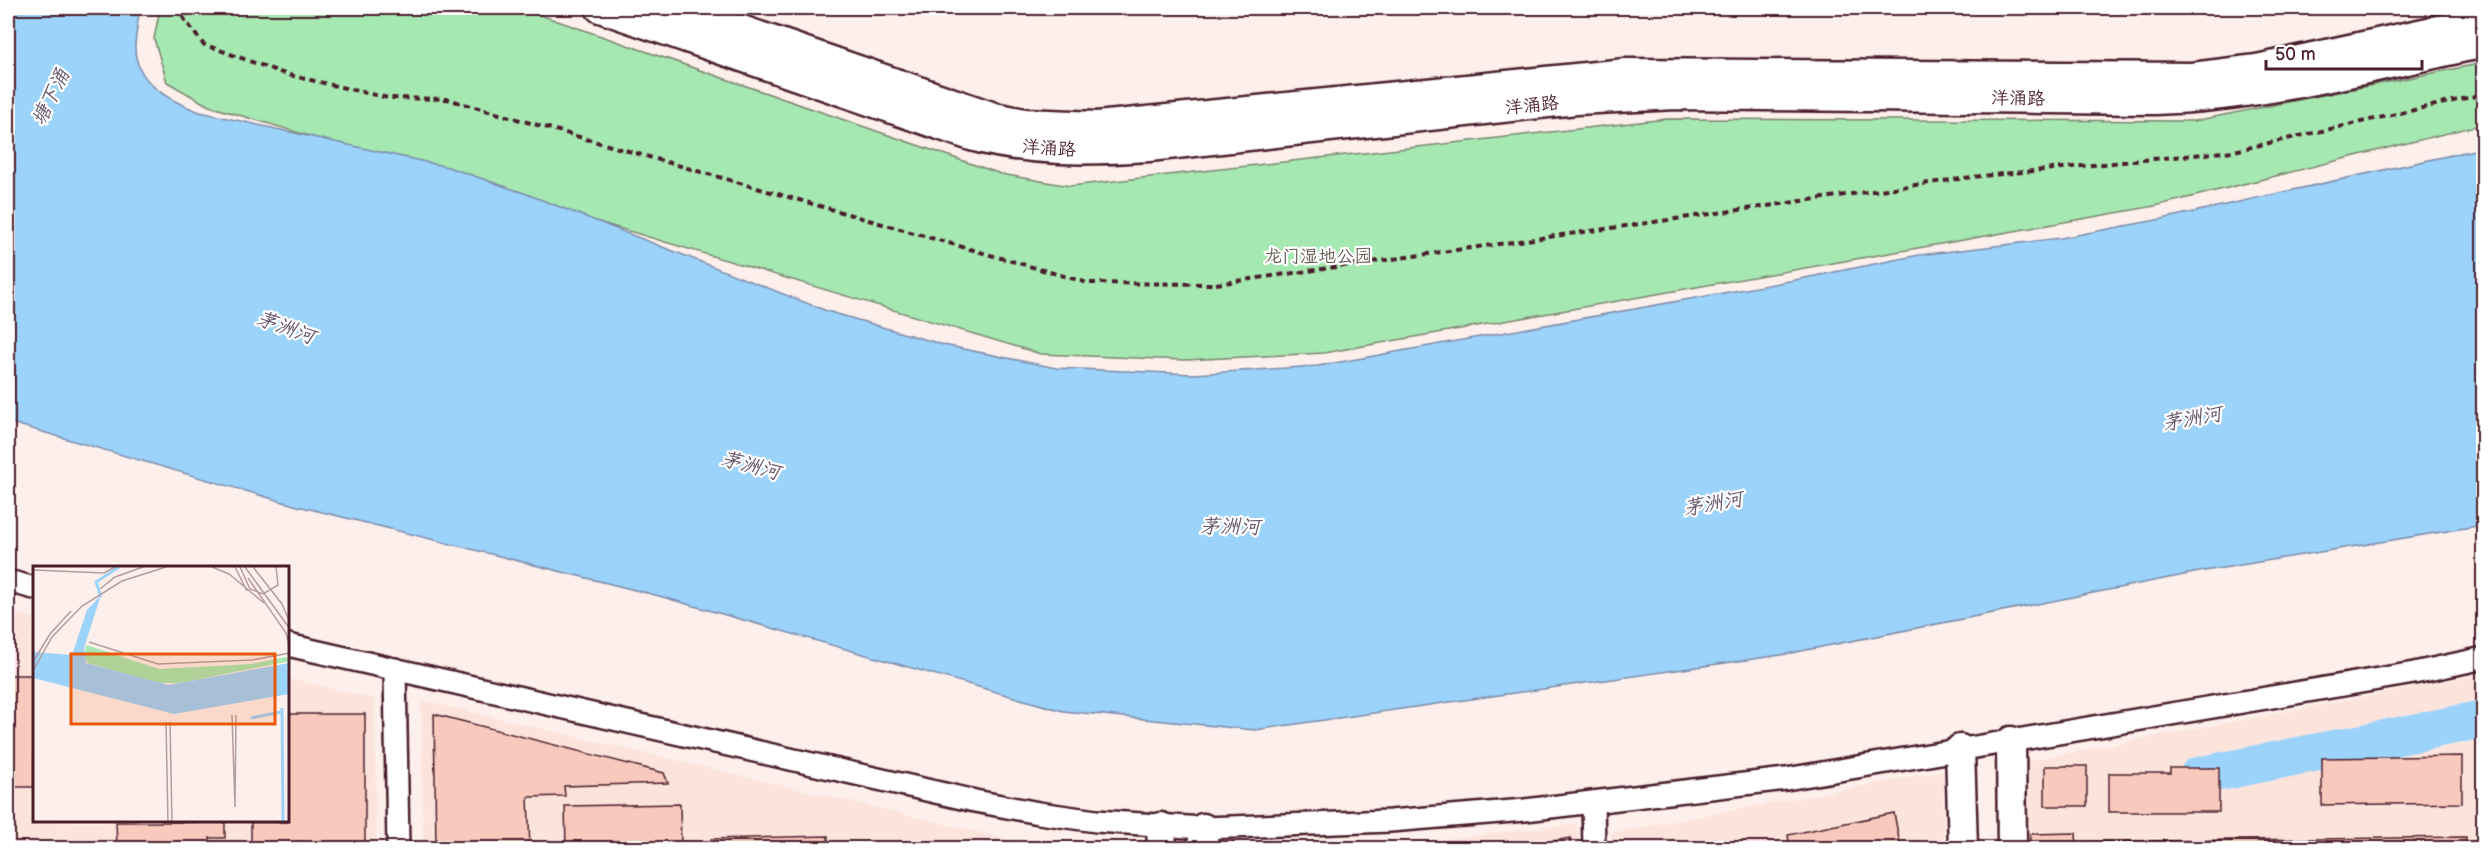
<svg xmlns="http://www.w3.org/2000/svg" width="2491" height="856" viewBox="0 0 2491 856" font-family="'Balsamiq Sans','LXGW WenKai TC',sans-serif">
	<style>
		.built { fill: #fce4dd }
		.green { fill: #a6e8b2; stroke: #78846e; stroke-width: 1.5 }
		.water { fill: #9cd3fb; stroke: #7b8ba8; stroke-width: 1.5 }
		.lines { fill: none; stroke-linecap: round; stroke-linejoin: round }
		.river { stroke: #9cd3fb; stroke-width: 38 }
		.building { fill: #f8c9bd; stroke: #4a1f2b; stroke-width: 1.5 }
		.street-casing { stroke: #4a1f2b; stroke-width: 26 }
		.secondary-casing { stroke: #4a1f2b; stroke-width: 33 }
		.path { stroke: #4a1f2b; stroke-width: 4; stroke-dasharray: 6 4.5; stroke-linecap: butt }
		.street { stroke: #fff; stroke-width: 21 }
		.secondary { stroke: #fff; stroke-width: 28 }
		.labels { text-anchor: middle; stroke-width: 4.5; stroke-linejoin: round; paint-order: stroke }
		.street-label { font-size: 18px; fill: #4a1f2b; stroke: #fff }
		.park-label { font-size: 18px; fill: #665b54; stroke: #fff }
		.water-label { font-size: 20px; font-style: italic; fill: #635569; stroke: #fff }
		.inset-river { fill: none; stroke: #9cd3fb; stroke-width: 3 }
		.inset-road { fill: none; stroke: #b59c9e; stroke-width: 1.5 }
		.view { fill: #e8590c; fill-opacity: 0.15; stroke: #e8590c; stroke-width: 3 }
		.inset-edge { fill: none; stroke: #4a1f2b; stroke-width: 3 }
	</style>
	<rect width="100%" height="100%" fill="#fdefeb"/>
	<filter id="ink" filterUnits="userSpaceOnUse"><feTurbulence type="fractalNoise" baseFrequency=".0167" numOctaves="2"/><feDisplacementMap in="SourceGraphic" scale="12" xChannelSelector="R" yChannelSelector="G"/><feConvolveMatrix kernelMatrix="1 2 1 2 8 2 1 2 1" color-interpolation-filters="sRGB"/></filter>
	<g filter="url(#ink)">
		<g class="built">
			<path d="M8 612 34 618V822H288V678L375 699 376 848H8Z"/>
			<path d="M2483 674V848H2028L2027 761Z"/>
			<path d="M421 700 1046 848H423Z"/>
			<path d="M1943 771 1944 848H1611V833Z"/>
			<path d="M1577 824 1578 848H1364Z"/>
		</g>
		<path class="green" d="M160 8H520L1001 174 1070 186 1666 119 2194 121 2483 63 2484 124 2155 206 1324 353 1185 360 1041 354 209 106 167 82 154 39Z"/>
		<path class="water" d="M15 8H140C138 20 136 33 135 45 134 83 170 101 200 112L448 167 524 193 827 311 944 345 1056 368 1194 374 1318 366 1795 280 1919 255 2061 238 2162 219 2483 148V525L2199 572 1781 655 1255 730 1063 711 659 596 294 505 8 422V16Z"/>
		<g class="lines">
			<path class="river" d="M2198 776 2484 719"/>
		</g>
		<g class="building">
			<rect x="8" y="675" width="26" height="112"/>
			<path d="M288 714H365V848H251V822H288Z"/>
			<path d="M434 714 664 773 668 783 564 786 565 796 528 797 530 848H436Z"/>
			<path d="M2462 756V803L2322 805V758Z"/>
			<rect x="2045" y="766" width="42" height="40"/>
			<path d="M2170 768H2219V812H2109V773H2170Z"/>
			<path d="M680 804 681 848H566L565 806Z"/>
			<path d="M1894 813 1900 844 1876 848H1790L1788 835Z"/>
			<path d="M116 822H225V838H210V848H117Z"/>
			<path d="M2076 833 2077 848H2030V834Z"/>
			<path d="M828 836V848H711V839Z"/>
			<path d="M2466 837V848H2087V842Z"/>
			<path d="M1570 838V848H1519Z"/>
		</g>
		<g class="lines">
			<g class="street-casing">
				<g id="street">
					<path d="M8 581 34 588"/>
					<path d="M288 645 975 801 1039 813 1096 821 1203 828 1390 821 1525 810 1786 779 2414 673 2484 658"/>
					<path d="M395 669 398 848"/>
					<path d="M1593 802 1594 848"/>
				</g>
			</g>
			<g class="secondary-casing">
				<g id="secondary">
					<path d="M600 8 971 136C1029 152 1089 151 1149 147L1576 100 1676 95 2155 100C2266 97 2375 66 2484 43"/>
					<path d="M678 8 994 117 1025 123 1097 126 1626 73 2192 77 2257 69 2484 20"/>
					<path d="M2011 741 2012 848"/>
					<path d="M1960 749 1963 848"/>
					<path d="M1161 827 1162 848"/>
					<path d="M1203 828V848"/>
				</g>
			</g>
			<path class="path" d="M176 8 203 44 285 74 388 98 447 99 1088 283 1216 284 1972 177 2234 151 2484 94"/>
			<use href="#street" class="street"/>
			<use href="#secondary" class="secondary"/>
		</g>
	</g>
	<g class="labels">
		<g class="street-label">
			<text transform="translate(2018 98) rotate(1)" y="6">洋涌路</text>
			<text transform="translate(1532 105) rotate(-6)" y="6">洋涌路</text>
			<text transform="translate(1049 148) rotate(4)" y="6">洋涌路</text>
		</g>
		<g class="park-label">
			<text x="1318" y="262">龙门湿地公园</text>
		</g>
		<g class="water-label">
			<text transform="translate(50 97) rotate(-64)" y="7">塘下涌</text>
			<text transform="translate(286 327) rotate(20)" y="7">茅洲河</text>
			<text transform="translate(2192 418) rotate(-10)" y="7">茅洲河</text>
			<text transform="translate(751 465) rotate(15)" y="7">茅洲河</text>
			<text transform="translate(1713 503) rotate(-10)" y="7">茅洲河</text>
			<text transform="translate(1230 526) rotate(1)" y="7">茅洲河</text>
		</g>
	</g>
	<g transform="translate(33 566)">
		<rect width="256" height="256" fill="#fdefeb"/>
		<path d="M53 79 126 103 218 98 253 91 257 95 147 117H124L55 97 51 91Z" fill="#a6e8b2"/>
		<path d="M68 29 51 82 53 97 136 119 256 97V128L141 148 0 112V86L39 89 54 44Z" fill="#9cd3fb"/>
		<path class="inset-river" d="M68 31 63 16 86 1M249 142 250 256M218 152 248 146"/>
		<path class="inset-road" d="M179 1 196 8 231 37M202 1 214 25M207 1 217 23 230 28 245 19 243 1M212 1 257 63M220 1 249 38M0 4 71 7 82 1M215 12 253 67 257 82M67 23 82 11 110 1M248 36 256 54M56 76 125 98 219 94 257 87M0 96 17 68 38 45M0 105 19 71 49 40 89 15 133 1M199 149 202 240M133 156 135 256M137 156 139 256M202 241 203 149"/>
		<path class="view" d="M38 88H242V158H38Z"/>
		<rect width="256" height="256" class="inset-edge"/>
	</g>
	<rect width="2491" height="856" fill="none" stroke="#fff" stroke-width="30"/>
	<rect x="15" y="15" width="2461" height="826" fill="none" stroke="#4a1f2b" stroke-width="2" filter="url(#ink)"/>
	<path d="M2266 60v9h156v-9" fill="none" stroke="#4a1f2b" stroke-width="3"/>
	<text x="2275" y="60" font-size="18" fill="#4a1f2b" stroke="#ffffff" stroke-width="4.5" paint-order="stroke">50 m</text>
</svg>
